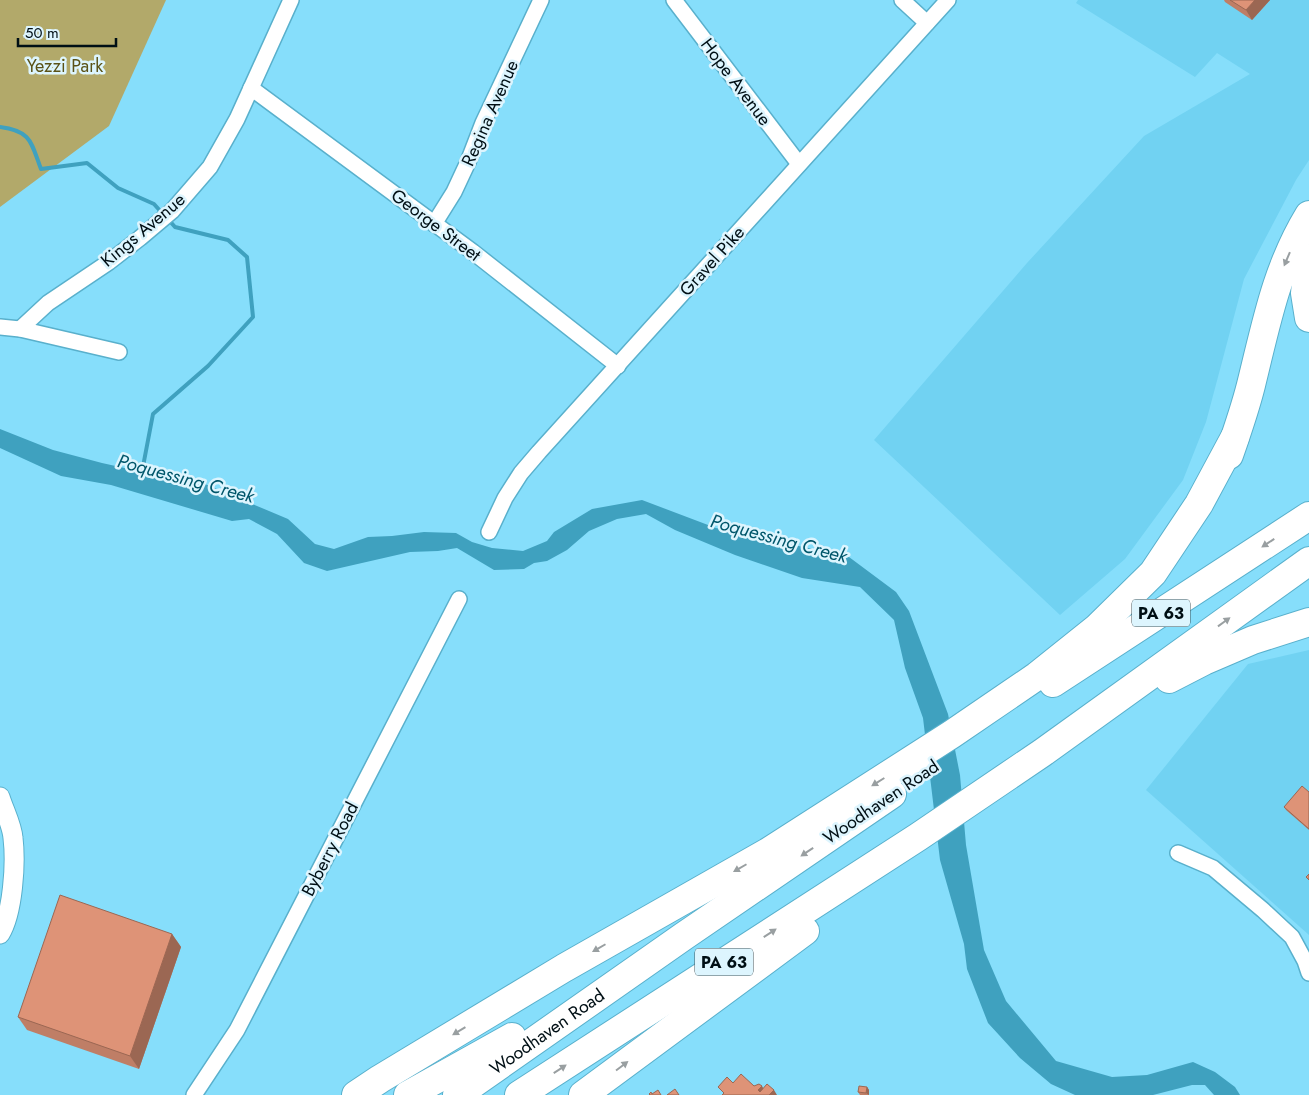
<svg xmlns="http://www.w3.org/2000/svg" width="1309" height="1095" viewBox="0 0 1309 1095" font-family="Jost,sans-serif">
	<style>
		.built { fill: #71d2f2 }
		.green { fill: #b2a96a }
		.water { fill: #3fa1bf }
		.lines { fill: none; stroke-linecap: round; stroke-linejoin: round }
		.stream { stroke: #3fa1bf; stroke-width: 4 }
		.minor-casing { stroke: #59b0cc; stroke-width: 18 }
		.tertiary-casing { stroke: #59b0cc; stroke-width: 21 }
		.motorway-casing { stroke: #59b0cc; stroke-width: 30 }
		.minor { stroke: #fff; stroke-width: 15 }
		.tertiary { stroke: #fff; stroke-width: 19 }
		.motorway { stroke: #fff; stroke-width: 28 }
		.wall { fill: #bf7e66 }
		.shaded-wall { fill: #9b6753 }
		.building { fill: #de9377; stroke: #9b6753 }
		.oneway { fill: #999fa1 }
		.labels { text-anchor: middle; stroke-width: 5; stroke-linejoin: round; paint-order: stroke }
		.shield { fill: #ddf5fe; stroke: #42545b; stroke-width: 1 }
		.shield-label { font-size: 16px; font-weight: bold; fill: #000f15 }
		.park-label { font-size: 18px; fill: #5a5217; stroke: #ddf5fe }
		.street-label { font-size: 18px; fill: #000f15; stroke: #ddf5fe }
		.water-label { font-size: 19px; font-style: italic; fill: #00566b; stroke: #ddf5fe }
	</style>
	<rect width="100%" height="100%" fill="#86defb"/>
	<g class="built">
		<path d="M1078 0H1309V160L1296 180 1244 279 1206 422 1183 480 1125 559 1060 615 874 440 1027 263 1144 136 1250 74 1217 53 1195 77 1076 3Z"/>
		<path d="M1309 650V935L1146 790 1248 664Z"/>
	</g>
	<path class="green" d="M0 0H166L109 126 0 207Z"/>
	<path class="water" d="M0 429 53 450 102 463 147 473 193 479 288 519 315 544 334 549 368 537 392 536 424 532 456 533 472 542 492 548 523 551 547 541 554 532 592 509 642 500 716 528 849 557 896 592 909 611 948 714 960 775 966 845 984 950 1006 1001 1056 1061 1112 1077 1147 1075 1193 1062 1215 1072 1235 1087 1240 1095H1214L1205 1085H1192L1153 1095H1075L1051 1084 1020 1058 988 1023 967 969 964 944 940 860 923 718 905 668 894 620 860 587 802 578 735 555 675 530 646 514 617 519 589 531 567 550 547 561 534 563 524 569 494 570 457 548 438 551 410 552 327 571 304 563 277 534 249 519 232 521 111 485 61 476 0 448Z"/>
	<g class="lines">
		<g class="stream">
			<path d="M0 127C32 131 31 143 41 169L87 163 118 188 154 204 162 213"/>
			<path d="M141 477 153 414 208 366 253 317 247 257 228 240 175 227 167 218"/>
		</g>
		<g class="minor-casing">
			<g id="minor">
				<path d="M674 0 799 164"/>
				<path d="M902 0 927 23"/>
				<path d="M251 88 473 252 618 366"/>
				<path d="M434 224 454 192 468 162 483 123 541 0"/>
				<path d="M0 327 20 329 119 352"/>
				<path d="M20 329 48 303 109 262 140 238 172 211 210 167 237 119 291 0"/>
				<path d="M489 532 505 498 521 473 539 452 948 0"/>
				<path d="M1178 853 1213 868 1263 910 1292 937 1305 961 1309 973"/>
				<path d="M194 1095 237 1030 459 599"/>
			</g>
		</g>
		<g class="tertiary-casing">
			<path id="tertiary" d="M0 797C4 810 12 825 13 838 16 863 13 913 0 934"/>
		</g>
		<g class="motorway-casing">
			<g id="motorway">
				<path d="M1309 258 1305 293 1309 318"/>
				<path d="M1229 455C1237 432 1245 409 1251 385 1266 325 1276 269 1309 215"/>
				<path d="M1169 679 1204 661 1253 640 1309 622"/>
				<path d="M1053 683 1309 516"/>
				<path d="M356 1095 380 1079 564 968 768 852 952 734 1037 676 1097 628 1153 573 1199 504 1235 437"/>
				<path d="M408 1095 512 1037"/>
				<path id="s1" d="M457 1095 684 936 892 794"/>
				<path d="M519 1095 918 837 1042 753 1309 561"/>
				<path d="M583 1095 805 931"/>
			</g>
		</g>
		<use href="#minor" class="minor"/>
		<use href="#tertiary" class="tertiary"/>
		<use href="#motorway" class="motorway"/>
	</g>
	<g class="wall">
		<path d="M1224 0H1270L1252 20 1225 2Z"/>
		<path d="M1309 792V830L1286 810 1284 807Z"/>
		<path d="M172 934 181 947 139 1069 27 1030 18 1017Z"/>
		<path d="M867 1087 869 1090V1095H860L858 1092Z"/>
	</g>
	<g class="shaded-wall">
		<path d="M1255 0H1270L1252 20 1246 10Z"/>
		<path d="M172 934 181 947 139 1069 130 1056Z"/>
		<path d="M762 1086 766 1093 764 1095 758 1090Z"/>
		<path d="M867 1087 869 1090V1095L866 1093Z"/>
		<path d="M774 1090 777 1095H769Z"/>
	</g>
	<g class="building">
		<path d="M1230 0H1255L1246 10Z"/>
		<path d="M1302 786 1309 792V829L1284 807Z"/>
		<path d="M1309 874V880L1306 877Z"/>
		<path d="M60 895 172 934 130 1056 18 1017Z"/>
		<path d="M741 1074 754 1086 759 1084 762 1086 758 1090 760 1092 767 1084 774 1090 769 1095H722L724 1093 718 1087 727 1077 733 1083Z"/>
		<path d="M859 1086 867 1087 866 1093 858 1092Z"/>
		<path d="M675 1089 679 1095H667Z"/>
		<path d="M658 1090 661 1095H650L649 1094 651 1092 652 1094Z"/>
	</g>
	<defs><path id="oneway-solid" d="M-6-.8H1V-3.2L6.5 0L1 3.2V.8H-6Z" transform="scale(1.25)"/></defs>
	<g class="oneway">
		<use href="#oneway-solid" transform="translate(1287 259) rotate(113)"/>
		<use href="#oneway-solid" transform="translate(1268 543) rotate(147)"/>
		<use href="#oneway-solid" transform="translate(1224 622) rotate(-36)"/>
		<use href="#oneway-solid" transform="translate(878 782) rotate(148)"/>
		<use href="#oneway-solid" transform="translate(807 852) rotate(146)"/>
		<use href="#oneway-solid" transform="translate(740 868) rotate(150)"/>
		<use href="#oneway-solid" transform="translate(770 933) rotate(-33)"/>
		<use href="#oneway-solid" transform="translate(599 948) rotate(150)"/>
		<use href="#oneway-solid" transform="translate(459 1031) rotate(149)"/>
		<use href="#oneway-solid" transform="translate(622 1066) rotate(-37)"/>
		<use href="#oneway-solid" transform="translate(560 1069) rotate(-33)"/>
	</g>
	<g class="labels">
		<g class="shield">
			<rect x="1132" y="599.5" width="58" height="27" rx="4"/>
			<rect x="695" y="948.5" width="58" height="27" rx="4"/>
		</g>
		<g class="shield-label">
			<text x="1161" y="619">PA 63</text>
			<text x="724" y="968">PA 63</text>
		</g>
		<g class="park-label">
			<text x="65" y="72">Yezzi Park</text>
		</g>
		<g class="street-label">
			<text transform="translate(736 82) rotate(53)" y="6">Hope Avenue</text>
			<text transform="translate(490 113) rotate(-66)" y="6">Regina Avenue</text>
			<text transform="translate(436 225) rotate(37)" y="6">George Street</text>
			<text transform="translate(143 230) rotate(-40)" y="6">Kings Avenue</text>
			<text transform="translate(712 261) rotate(-48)" y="6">Gravel Pike</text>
			<text transform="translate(881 802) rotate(-34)" y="6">Woodhaven Road</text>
			<text transform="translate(330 849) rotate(-63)" y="6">Byberry Road</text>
			<text dy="6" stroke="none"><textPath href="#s1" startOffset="110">Woodhaven Road</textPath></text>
		</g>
		<g class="water-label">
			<text transform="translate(186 478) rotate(15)" y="7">Poquessing Creek</text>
			<text transform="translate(779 538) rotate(15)" y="7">Poquessing Creek</text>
		</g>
	</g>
	<path d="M18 38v8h98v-8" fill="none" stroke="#000f15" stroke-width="2.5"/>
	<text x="25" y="38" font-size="15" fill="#000f15" stroke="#ddf5fe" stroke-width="4" paint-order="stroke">50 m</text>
</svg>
